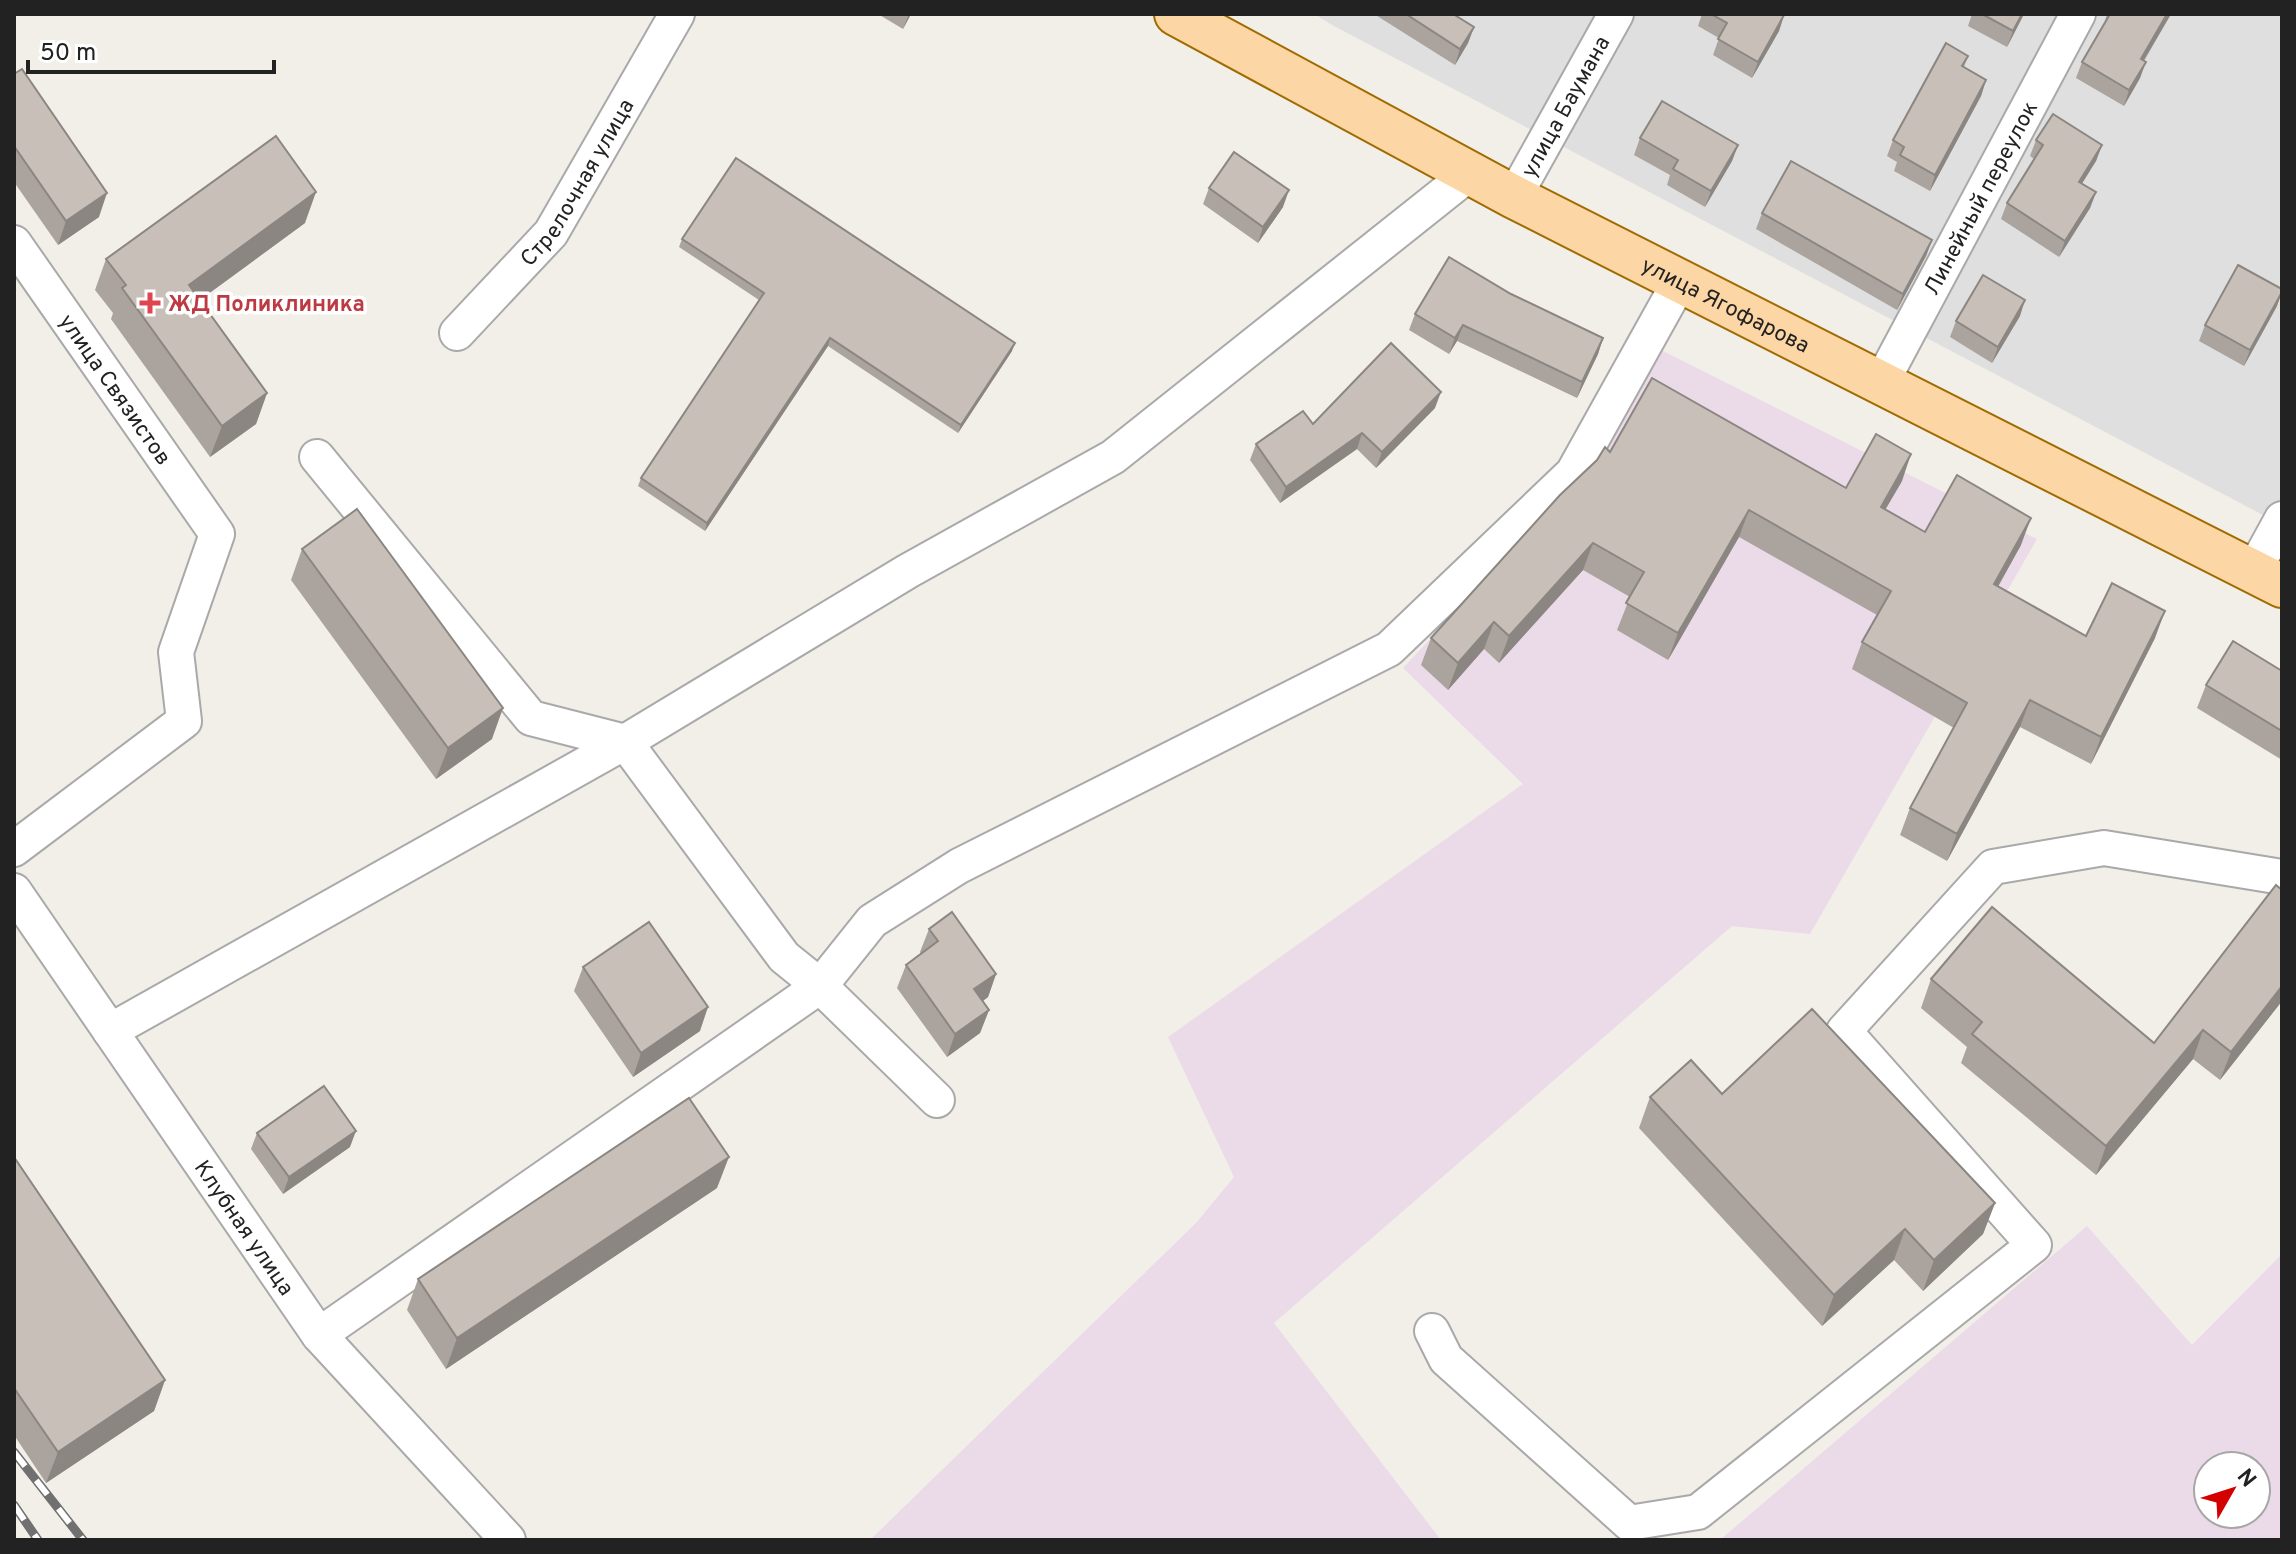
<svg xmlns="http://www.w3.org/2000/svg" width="2296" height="1554" viewBox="0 0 2296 1554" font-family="Overpass,sans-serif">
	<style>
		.residential { fill: #e0dfdf }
		.industrial { fill: #ebdbe8; fill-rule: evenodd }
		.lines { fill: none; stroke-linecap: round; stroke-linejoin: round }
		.minor-casing { stroke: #a9a9a9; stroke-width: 38 }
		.major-casing { stroke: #a06b00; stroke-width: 46 }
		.minor { stroke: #fff; stroke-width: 34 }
		.major { stroke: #fcd6a4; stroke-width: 42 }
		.rail-casing { stroke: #707070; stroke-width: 9 }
		.rail { stroke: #fff; stroke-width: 6; stroke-dasharray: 18; stroke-linecap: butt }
		.wall { fill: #aba49e }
		.shaded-wall { fill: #8b8681 }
		.building { fill: #c7bfb8; stroke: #8b8681; stroke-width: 2 }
		.health-dot { fill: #e0444e; stroke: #fff; stroke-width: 3 }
		.labels { text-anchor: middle; stroke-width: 7; stroke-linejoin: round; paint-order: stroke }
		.street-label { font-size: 22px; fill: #222; stroke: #fff }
		.health-label { font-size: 22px; font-weight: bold; fill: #be3a42; stroke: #fff; text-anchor: start }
	</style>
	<rect width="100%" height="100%" fill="#f2efe9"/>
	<path class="residential" d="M1314 14H2282V525L1334 26Z"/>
	<g class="industrial">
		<path d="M1661 350 2037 539 1810 934 1732 926 1274 1323 1441 1540H870L1196 1223 1234 1177 1168 1037 1523 784 1403 668 1571 489Z"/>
		<path d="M2087 1226 2192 1345 2282 1254V1540H1720ZM2208 1466H2256V1514H2208Z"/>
	</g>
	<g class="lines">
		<g class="minor-casing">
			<g id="minor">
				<path id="s1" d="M1514 197 1616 14"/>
				<path id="s2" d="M14 243 217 534 176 652 184 721 14 849"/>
				<path id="s3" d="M457 333 551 233 677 14"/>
				<path id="s4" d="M1881 383 2078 14"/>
				<path d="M317 457 531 718 625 742 784 957 820 986 937 1100"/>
				<path d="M2253 572 2282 519"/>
				<path id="s5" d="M14 891 319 1335 508 1540"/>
				<path d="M110 1031 625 742 908 571 1113 457 1470 173"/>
				<path d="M1432 1331 1446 1359 1629 1523 1698 1512 2034 1245 1844 1031 1993 867 2104 848 2282 877"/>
				<path d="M319 1335 820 986 872 921 959 866 1389 649 1573 473 1680 281"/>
			</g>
		</g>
		<g class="major-casing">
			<g id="major">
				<path id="s6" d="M1176 14 1514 197 2282 586"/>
			</g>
		</g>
		<use href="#minor" class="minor"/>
		<use href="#major" class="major"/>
		<g class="rail-casing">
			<g id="rail">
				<path d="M14 1452 83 1540"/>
				<path d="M14 1505 38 1540"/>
			</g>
		</g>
		<use href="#rail" class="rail"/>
	</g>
	<g class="wall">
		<path d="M878 14H911L903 29Z"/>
		<path d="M1374 14H1453L1474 27 1468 43 1455 65Z"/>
		<path d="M1702 14H1782L1784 15 1779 31 1752 78 1713 55 1719 38 1698 26Z"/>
		<path d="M1972 14H2024L2007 47 1968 26Z"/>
		<path d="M2107 14H2171L2144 61 2140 78 2124 106 2076 78 2082 62 2106 22 2105 21Z"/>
		<path d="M1968 56 1964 67 1986 80 1981 96 1930 191 1894 171 1897 162 1887 156 1893 140Z"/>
		<path d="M14 74 99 217 58 245 14 182Z"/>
		<path d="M1640 138 1738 145 1732 161 1705 207 1667 185 1670 175 1634 155Z"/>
		<path d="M2036 140 2102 145 2096 161 2082 183 2096 192 2090 208 2059 257 2001 219 2007 203 2034 159 2030 156Z"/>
		<path d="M1209 188 1283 207 1258 243 1203 204Z"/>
		<path d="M1762 213 1932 240 1926 256 1897 310 1756 229Z"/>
		<path d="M305 223 200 300 267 393 256 424 210 457 111 319 113 313 95 290 106 259Z"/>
		<path d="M682 239 1012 351 958 433 828 346 705 531 638 486 641 478 759 300 679 247Z"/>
		<path d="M1511 294 1603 338 1598 354 1577 398 1457 341 1449 354 1409 330 1415 314Z"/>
		<path d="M2277 306 2244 366 2199 341 2205 325Z"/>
		<path d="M2020 316 1992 363 1950 337 1956 321Z"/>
		<path d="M1435 408 1376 468 1357 449 1280 503 1250 460 1256 444 1313 424Z"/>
		<path d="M1610 452 1846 488 1902 481 1885 510 1925 532 2021 545 1998 587 2086 636 2155 638 2091 764 2020 727 1947 861 1900 835 1910 808 1954 728 1852 669 1862 642 1877 615 1739 537 1668 660 1617 630 1630 597 1583 570 1499 663 1484 649 1448 690 1421 665 1431 638Z"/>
		<path d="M302 549 492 739 436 779 291 580Z"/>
		<path d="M2282 671V760L2197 708 2206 685Z"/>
		<path d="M929 929 996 974 988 997 983 1001 989 1010 980 1033 947 1057 897 988 906 965 921 954 920 952Z"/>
		<path d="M583 967 700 1031 633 1077 574 991Z"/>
		<path d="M1931 979 2154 1043 2282 1001 2220 1080 2193 1059 2096 1175 1961 1063 1967 1047 1921 1008Z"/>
		<path d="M1722 1094 1995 1203 1983 1234 1923 1291 1894 1260 1822 1326 1639 1128 1650 1097Z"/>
		<path d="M257 1133 350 1147 283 1194 251 1149Z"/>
		<path d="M14 1157 165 1380 154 1411 46 1483 14 1435Z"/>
		<path d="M717 1188 446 1369 407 1310 418 1279Z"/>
	</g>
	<g class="shaded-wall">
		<path d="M909 14H911L903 29Z"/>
		<path d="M2022 14H2024L2007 47 2013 31Z"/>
		<path d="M2167 14H2171L2135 75 2141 59Z"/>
		<path d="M1784 15 1779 31 1752 78 1758 62Z"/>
		<path d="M1474 27 1468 43 1455 65 1460 49Z"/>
		<path d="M2146 62 2140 78 2124 106 2129 90Z"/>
		<path d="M1986 80 1981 96 1930 191 1935 175Z"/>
		<path d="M1738 145 1732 161 1705 207 1711 191Z"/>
		<path d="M2102 145 2096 161 2073 198 2079 182Z"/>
		<path d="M1289 190 1283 207 1258 243 1263 227Z"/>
		<path d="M316 192 305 223 178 316 189 285Z"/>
		<path d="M2096 192 2090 208 2059 257 2065 241Z"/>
		<path d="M107 193 99 217 58 245 66 221Z"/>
		<path d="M1932 240 1926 256 1897 310 1903 294Z"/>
		<path d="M2282 292 2277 306 2244 366 2250 350Z"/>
		<path d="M2025 300 2020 316 1992 363 1998 347Z"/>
		<path d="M1463 325 1457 341 1449 354 1455 338Z"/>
		<path d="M830 338 828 346 705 531 707 523Z"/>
		<path d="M1603 338 1598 354 1577 398 1582 382Z"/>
		<path d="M1015 343 1012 351 958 433 961 425Z"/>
		<path d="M1441 392 1435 408 1376 468 1382 452Z"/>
		<path d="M267 393 256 424 210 457 222 426Z"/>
		<path d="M1362 433 1357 449 1280 503 1286 487Z"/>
		<path d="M1911 454 1902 481 1871 534 1881 507Z"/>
		<path d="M1749 510 1739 537 1668 660 1678 633Z"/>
		<path d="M2031 518 2021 545 1984 611 1994 584Z"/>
		<path d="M1593 543 1583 570 1499 663 1509 636Z"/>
		<path d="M2165 611 2155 638 2091 764 2101 737Z"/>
		<path d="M1494 622 1484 649 1448 690 1458 663Z"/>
		<path d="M2030 700 2020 727 1947 861 1957 834Z"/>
		<path d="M503 708 492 739 436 779 448 748Z"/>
		<path d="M996 974 988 997 966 1013 974 989Z"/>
		<path d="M2282 986V1001L2220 1080 2231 1052Z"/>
		<path d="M708 1007 700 1031 633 1077 641 1053Z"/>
		<path d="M989 1010 980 1033 947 1057 955 1034Z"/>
		<path d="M2203 1030 2193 1059 2096 1175 2106 1146Z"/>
		<path d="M356 1131 350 1147 283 1194 289 1177Z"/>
		<path d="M729 1157 717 1188 446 1369 457 1338Z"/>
		<path d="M1995 1203 1983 1234 1923 1291 1934 1260Z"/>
		<path d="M1905 1229 1894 1260 1822 1326 1834 1295Z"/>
		<path d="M165 1380 154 1411 46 1483 58 1452Z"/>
	</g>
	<g class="building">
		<path d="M1406 14H1453L1474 27 1460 49Z"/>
		<path d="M1711 14H1782L1784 15 1758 62 1718 39 1727 23Z"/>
		<path d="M1982 14H2022L2013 31Z"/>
		<path d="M2110 14H2167L2141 59 2146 62 2129 90 2082 62Z"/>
		<path d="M1946 43 1968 56 1962 66 1986 80 1935 175 1900 155 1904 147 1893 140Z"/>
		<path d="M22 69 107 193 66 221 14 146V74Z"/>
		<path d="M1662 101 1738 145 1711 191 1673 169 1678 160 1640 138Z"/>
		<path d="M2053 114 2102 145 2079 182 2096 192 2065 241 2007 203 2043 145 2036 140Z"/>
		<path d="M276 136 316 192 189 285 267 393 222 426 122 288 126 285 106 259Z"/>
		<path d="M1234 152 1289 190 1263 227 1209 188Z"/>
		<path d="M736 158 1015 343 961 425 830 338 707 523 641 478 764 293 682 239Z"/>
		<path d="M1791 161 1932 240 1903 294 1762 213Z"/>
		<path d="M1449 257 1511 294 1603 338 1582 382 1463 325 1455 338 1415 314Z"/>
		<path d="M2238 265 2282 289V292L2250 350 2205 325Z"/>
		<path d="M1983 275 2025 300 1998 347 1956 321Z"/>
		<path d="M1391 343 1441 392 1382 452 1362 433 1286 487 1256 444 1303 411 1313 424Z"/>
		<path d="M1652 378 1846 488 1876 434 1911 454 1881 507 1925 532 1957 475 2031 518 1994 584 2086 636 2112 583 2165 611 2101 737 2030 700 1957 834 1910 808 1967 703 1862 642 1891 591 1749 510 1678 633 1626 603 1644 572 1593 543 1509 636 1494 622 1458 663 1431 638 1560 495 1597 460 1605 447 1610 452Z"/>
		<path d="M357 509 503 708 448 748 302 549Z"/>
		<path d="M2233 641 2282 671V731L2206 685Z"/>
		<path d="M2276 885 2282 890V986L2231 1052 2203 1030 2106 1146 1972 1034 1982 1022 1931 979 1992 907 2154 1043Z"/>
		<path d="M952 912 996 974 974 989 989 1010 955 1034 906 965 938 941 929 929Z"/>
		<path d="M649 922 708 1007 641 1053 583 967Z"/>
		<path d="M1812 1009 1995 1203 1934 1260 1905 1229 1834 1295 1650 1097 1691 1060 1722 1094Z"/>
		<path d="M324 1086 356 1131 289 1177 257 1133Z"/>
		<path d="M689 1098 729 1157 457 1338 418 1279Z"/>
		<path d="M14 1157 165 1380 58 1452 14 1388Z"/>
	</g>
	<path class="health-dot" d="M146 291h8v8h8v8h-8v8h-8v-8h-8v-8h8z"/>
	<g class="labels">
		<g class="street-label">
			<text dy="8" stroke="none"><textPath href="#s1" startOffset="104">улица Баумана</textPath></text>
			<text dy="8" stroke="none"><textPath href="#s3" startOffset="194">Стрелочная улица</textPath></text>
			<text dy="8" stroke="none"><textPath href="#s4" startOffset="210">Линейный переулок</textPath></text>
			<text dy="8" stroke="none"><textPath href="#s6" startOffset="622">улица Ягофарова</textPath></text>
			<text dy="8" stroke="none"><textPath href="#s2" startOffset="178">улица Связистов</textPath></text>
			<text dy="8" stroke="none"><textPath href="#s5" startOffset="408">Клубная улица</textPath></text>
		</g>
		<g class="health-label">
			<text x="168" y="311">ЖД Поликлиника</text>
		</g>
	</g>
	<rect width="2296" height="1554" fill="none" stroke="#222222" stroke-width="32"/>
	<g transform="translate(2232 1490) rotate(51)"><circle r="38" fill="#ffffff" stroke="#a7a7a7" stroke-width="2"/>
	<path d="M0-6L14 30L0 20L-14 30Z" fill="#d40000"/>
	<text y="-12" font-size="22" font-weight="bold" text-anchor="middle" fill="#222222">N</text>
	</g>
	<path d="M28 60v12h246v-12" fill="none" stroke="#222222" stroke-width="4"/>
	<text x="40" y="60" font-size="24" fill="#222222" stroke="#ffffff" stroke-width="6" paint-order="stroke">50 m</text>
</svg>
